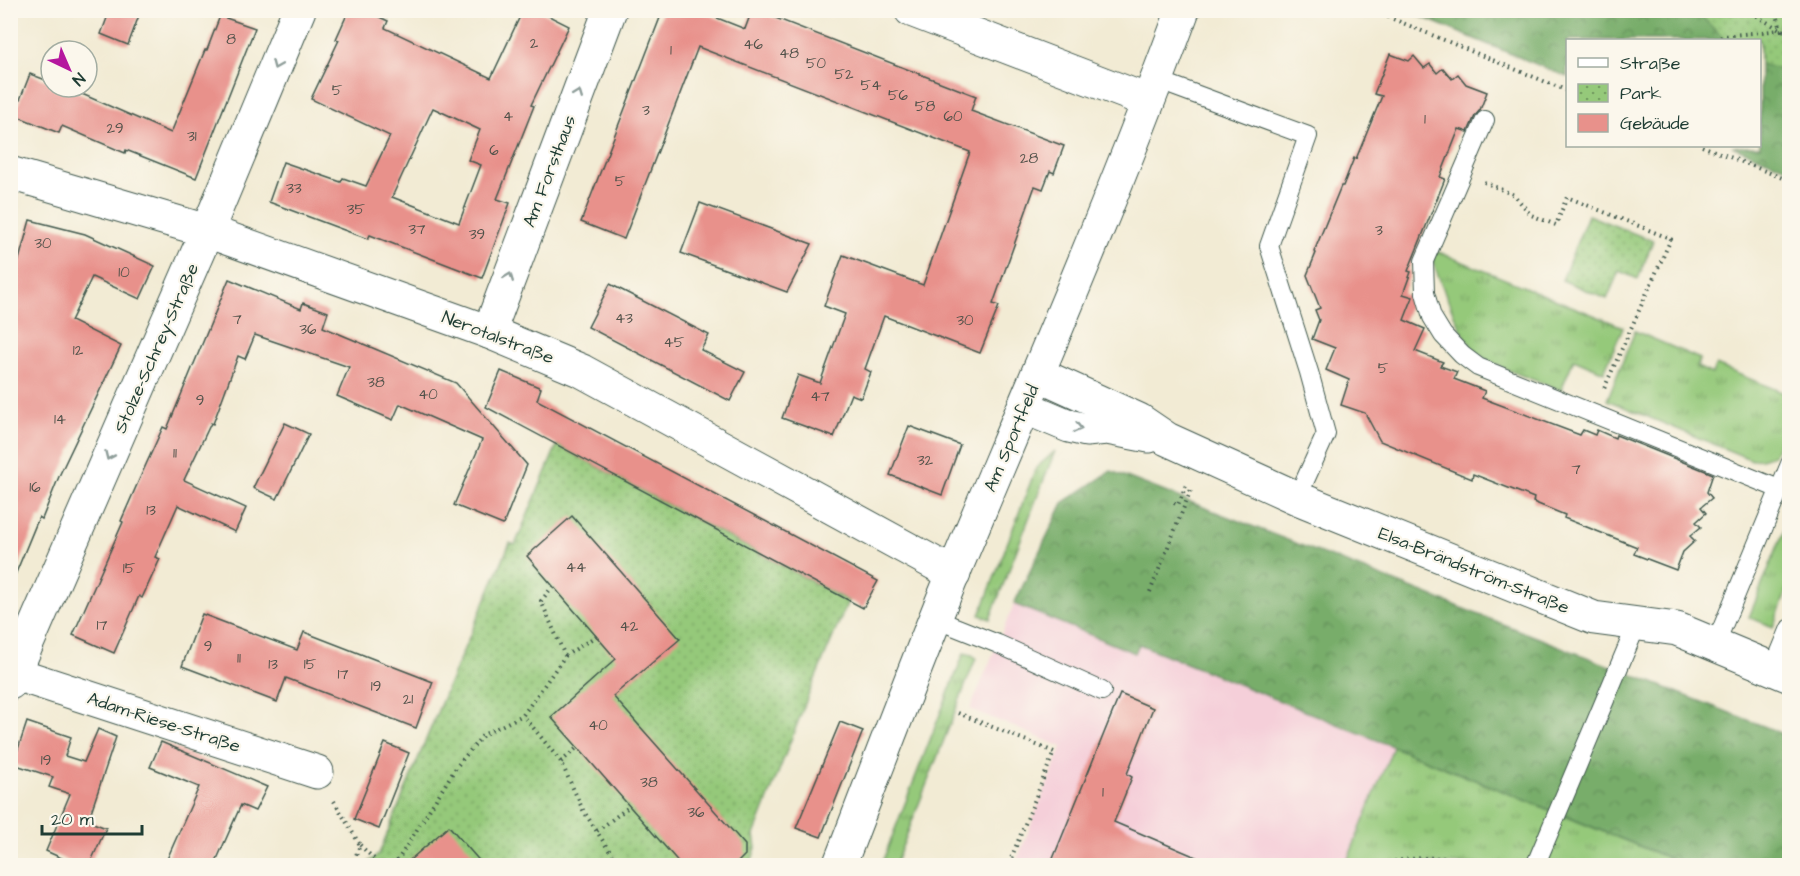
<svg xmlns="http://www.w3.org/2000/svg" width="1800" height="876" viewBox="0 0 1800 876" font-family="'Architects Daughter',sans-serif">
	<style>
		.built { fill: #f5cfd9 }
		.grass { fill: url(#grass-tufts); stroke: #5a8357; stroke-width: 1.5 }
		.forest { fill: url(#forest-crowns); stroke: #4c754f; stroke-width: 1.5 }
		.park { fill: url(#park-dots); stroke: #5a8357; stroke-width: 1.5 }
		.building { fill: #e8918b; fill-rule: evenodd }
		.lines { fill: none; stroke-linecap: round; stroke-linejoin: round }
		.lane-casing { stroke: #3f574c; stroke-width: 20 }
		.street-casing { stroke: #3f574c; stroke-width: 35 }
		.path { stroke: #3f574c; stroke-width: 4; stroke-dasharray: 1.5 4.5; stroke-linecap: butt }
		.lane { stroke: #fff; stroke-width: 18 }
		.street { stroke: #fff; stroke-width: 33 }
		.oneway { stroke: #8f9e9a }
		.labels { text-anchor: middle; stroke-width: 4.5; stroke-linejoin: round; paint-order: stroke }
		.number-label { font-size: 15px; fill: #51524a }
		.street-label { font-size: 18px; fill: #1f3d34; stroke: #fbf7ec }
	</style>
	<defs>
		<pattern id="grass-tufts" width="24" height="20" patternUnits="userSpaceOnUse" patternTransform="scale(1.5)"><rect width="24" height="20" fill="#95c97a"/><path d="M3 7l-1-3M5 7V3M7 7l1-3M15 17l-1-3M17 17v-4M19 17l1-3" fill="none" stroke="#79a465"/></pattern>
		<pattern id="forest-crowns" width="20" height="18" patternUnits="userSpaceOnUse" patternTransform="scale(1.5)"><rect width="20" height="18" fill="#78ad6a"/><path d="M2 6a3 3 0 1 1 6 0M12 15a3 3 0 1 1 6 0" fill="none" stroke="#628e58"/></pattern>
		<pattern id="park-dots" width="8" height="8" patternUnits="userSpaceOnUse" patternTransform="scale(1.5)"><rect width="8" height="8" fill="#95c97a"/><path d="M2 2h.1M6 6h.1" fill="none" stroke="#79a465" stroke-width="1.8" stroke-linecap="round"/></pattern>
	</defs>
	<rect width="100%" height="100%" fill="#fbf7ec"/>
	<filter id="ink" filterUnits="userSpaceOnUse"><feTurbulence type="fractalNoise" baseFrequency=".0167" numOctaves="2"/><feDisplacementMap in="SourceGraphic" scale="12" xChannelSelector="R" yChannelSelector="G"/><feConvolveMatrix kernelMatrix="1 2 1 2 8 2 1 2 1" color-interpolation-filters="sRGB"/></filter>
	<filter id="wash" filterUnits="userSpaceOnUse"><feTurbulence type="fractalNoise" baseFrequency=".008" numOctaves="4" result="noise"/><feDisplacementMap in="SourceGraphic" scale="24" xChannelSelector="R" yChannelSelector="G"/><feGaussianBlur stdDeviation="1.35" result="paint"/><feColorMatrix in="noise" values="0 0 0 0 0 0 0 0 0 0 0 0 0 0 0 0 0 1.4 0 .05"/><feComposite in="paint" operator="in"/></filter>
	<g filter="url(#wash)">
		<rect width="100%" height="100%" fill="#f2ebd4"/>
		<path class="built" d="M1014 604 1135 653 1139 644 1393 747 1346 864 1015 865 1062 747 970 709Z"/>
		<g class="grass">
			<path d="M1436 251 1623 327 1604 372 1574 359 1561 390C1536 380 1501 370 1480 355 1460 340 1442 283 1432 260Z"/>
			<path d="M1635 331 1700 359 1697 367 1712 374 1716 365 1789 395V418L1774 455 1761 459 1752 460 1607 400Z"/>
			<path d="M1055 451 990 619 980 615 1036 468Z"/>
			<path d="M1789 518V585L1773 627 1749 617Z"/>
			<path d="M964 653 972 655 976 658 895 865H881Z"/>
			<path d="M1393 747 1686 865 1346 864Z"/>
		</g>
		<g class="forest">
			<path d="M1407 11H1789V169L1732 146H1760V40H1568L1567 77Z"/>
			<path d="M1111 471 1789 736V865H1686L1139 644 1135 653 1014 604 1063 503Z"/>
		</g>
		<g class="park">
			<path d="M1696 11H1789V72L1760 64V40H1725Z"/>
			<path d="M1588 215 1653 241 1638 279 1619 271 1607 299 1562 280Z"/>
			<path d="M557 445 848 601 808 696 754 835 756 848 750 865 368 866 369 862 379 854 448 686 510 543 515 545Z"/>
		</g>
		<g id="blocks">
			<g class="building">
				<path d="M110 10H141L128 45 101 34Z"/>
				<path d="M349 10H364L388 21 385 28 491 78 523 10H537L569 26 531 105 534 106 497 199 510 203 482 278 370 235 368 239 269 202 283 162 341 182 343 178 366 186 390 136 311 99 339 40 336 39ZM433 108 480 130 468 160 481 165 459 223 392 197Z"/>
				<path d="M663 10H697L745 29 752 10H755L976 96 971 111 1064 146 1054 173 1050 171 1043 189 1035 186 993 304 999 306 980 353 884 316 865 369 871 372 861 398 851 394 834 437 782 418 798 375 820 383 845 314 824 306 843 255 923 285 970 152 698 47 624 239 581 222Z"/>
				<path d="M220 16 255 28 196 178 126 150 125 153 62 126 59 133 14 115 30 74 51 82V87H64L82 94 171 133 205 50H207Z"/>
				<path d="M1390 54 1409 61 1414 56 1424 68 1430 64 1437 73 1443 68 1452 79 1458 74 1466 84 1487 92 1480 110 1475 116 1468 132 1459 129 1440 177 1445 179 1408 271 1411 272 1403 294 1413 297 1404 320 1425 329 1415 351 1443 362 1440 366 1457 372 1454 379 1485 391 1482 398 1580 435 1583 430 1595 435 1597 430 1615 438 1616 435 1713 474 1707 492 1712 498 1701 507 1706 513 1696 522 1701 527 1690 536 1695 541 1683 552 1676 570 1634 554 1637 547 1564 518 1565 515 1533 502 1534 498 1473 474 1472 479 1380 441 1365 413 1341 405 1349 380 1326 370 1335 348 1312 339 1319 320 1315 310 1320 308 1307 275 1316 253 1314 252 1341 186H1343L1354 158 1356 159 1382 96 1374 94Z"/>
				<path d="M700 203 812 244 787 292 681 253Z"/>
				<path d="M30 220 85 234 155 266 140 299 92 277 71 321 121 346 60 474 42 519 39 517 11 585 10 292Z"/>
				<path d="M229 279 301 309 303 303 328 312 323 327 456 383 527 465 503 525 454 505 482 440 400 404 393 420 337 396 349 367 255 335 245 359 238 356 213 424 211 423 184 480 246 508 235 532 178 505 155 557 160 559 142 598 139 596 114 653 73 635 123 522 121 521 139 480 163 427 167 429Z"/>
				<path d="M610 284 709 335 701 350 745 372 730 401 588 327Z"/>
				<path d="M501 371 541 388 537 400 878 581 863 608 486 407Z"/>
				<path d="M285 423 309 434 277 499 253 488Z"/>
				<path d="M909 426 960 445 942 495 890 475Z"/>
				<path d="M572 516 680 639 613 696 745 845V855L734 866H682L551 717 616 659 527 556Z"/>
				<path d="M202 614 297 650 304 632 433 682 416 728 286 678 277 702 182 666Z"/>
				<path d="M1120 694 1153 708 1127 774 1132 777 1114 822 1217 866H1050Z"/>
				<path d="M27 722 71 737 65 756 84 762 98 729 116 737 88 821 106 828 89 866H79L46 851 70 794 49 787 53 777 13 764Z"/>
				<path d="M840 722 863 731 821 837 796 828Z"/>
				<path d="M161 742 267 787 255 811 241 805 214 866H164L199 787 150 767Z"/>
				<path d="M385 743 409 753 379 829 354 819Z"/>
				<path d="M449 826 484 866H403Z"/>
			</g>
		</g>
	</g>
	<g filter="url(#ink)">
		<use href="#blocks" fill-opacity="0" stroke="#3f574c" stroke-width="1.5"/>
		<g class="lines">
			<g class="lane-casing">
				<g id="lane">
					<path d="M1157 80 1308 136 1269 246 1309 372 1326 434 1297 498"/>
					<path d="M1485 120 1424 261 1425 293 1432 317 1443 335 1462 355 1478 367 1779 489"/>
					<path d="M935 619 998 644 1102 691"/>
					<path d="M1715 645 1790 464"/>
					<path d="M1773 669 1790 628"/>
					<path d="M1535 866 1637 624"/>
				</g>
			</g>
			<g class="street-casing">
				<g id="street">
					<path d="M911 10 1148 101"/>
					<path d="M10 173 207 231 489 332 582 371 954 574"/>
					<path d="M489 332 610 10"/>
					<path d="M1038 374 1139 420 1167 439 1297 498 1594 618 1677 629 1790 676"/>
					<path d="M1024 407 1069 426 1086 430 1107 428 1149 436"/>
					<path d="M10 672 317 772"/>
					<path d="M10 683 207 231 299 10"/>
					<path d="M839 866C877 768 914 669 954 572 1032 386 1113 200 1183 10"/>
				</g>
			</g>
			<g class="path">
				<path d="M1371 10 1568 91"/>
				<path d="M1746 10 1781 30 1790 32"/>
				<path d="M1715 40 1724 36 1781 30 1776 10"/>
				<path d="M1702 146 1790 181"/>
				<path d="M1484 182 1514 195 1531 215 1556 225 1567 197 1671 239 1603 391"/>
				<path d="M1174 503 1178 505 1186 485 1188 486"/>
				<path d="M553 586 541 601 565 656 523 715 561 762 583 810 612 855 622 866"/>
				<path d="M1150 592 1192 487"/>
				<path d="M565 656 596 636"/>
				<path d="M958 713 1054 752 1008 866"/>
				<path d="M561 762 578 747"/>
				<path d="M334 801 360 845 352 866"/>
				<path d="M597 831 630 806"/>
				<path d="M360 845 381 866"/>
				<path d="M394 866 457 766 483 735 523 715"/>
				<path d="M679 866 681 864"/>
				<path d="M1371 866C1412 856 1453 854 1493 866"/>
			</g>
			<use href="#lane" class="lane"/>
			<use href="#street" class="street"/>
		</g>
		<defs><path id="oneway-chevron" d="M-2-3.5L2.5 0L-2 3.5" fill="none" stroke-width="1.6" stroke-linecap="round" stroke-linejoin="round" transform="scale(1.5)"/></defs>
		<g class="oneway">
			<use href="#oneway-chevron" transform="translate(276 65) rotate(113)"/>
			<use href="#oneway-chevron" transform="translate(578 94) rotate(-69)"/>
			<use href="#oneway-chevron" transform="translate(509 277) rotate(-69)"/>
			<use href="#oneway-chevron" transform="translate(1078 428) rotate(13)"/>
			<use href="#oneway-chevron" transform="translate(109 456) rotate(114)"/>
		</g>
	</g>
	<g class="labels">
		<g class="number-label">
			<text x="231" y="44">8</text>
			<text x="534" y="48">2</text>
			<text x="753" y="49">46</text>
			<text x="671" y="55">1</text>
			<text x="789" y="58">48</text>
			<text x="816" y="68">50</text>
			<text x="844" y="79">52</text>
			<text x="871" y="90">54</text>
			<text x="337" y="95">5</text>
			<text x="898" y="100">56</text>
			<text x="925" y="111">58</text>
			<text x="646" y="115">3</text>
			<text x="508" y="121">4</text>
			<text x="953" y="121">60</text>
			<text x="1425" y="124">1</text>
			<text x="115" y="133">29</text>
			<text x="192" y="141">31</text>
			<text x="494" y="155">6</text>
			<text x="1029" y="163">28</text>
			<text x="620" y="186">5</text>
			<text x="294" y="193">33</text>
			<text x="356" y="214">35</text>
			<text x="417" y="234">37</text>
			<text x="1379" y="235">3</text>
			<text x="477" y="239">39</text>
			<text x="43" y="248">30</text>
			<text x="124" y="277">10</text>
			<text x="624" y="323">43</text>
			<text x="237" y="324">7</text>
			<text x="965" y="325">30</text>
			<text x="308" y="334">36</text>
			<text x="674" y="347">45</text>
			<text x="78" y="355">12</text>
			<text x="1383" y="373">5</text>
			<text x="376" y="387">38</text>
			<text x="428" y="399">40</text>
			<text x="820" y="401">47</text>
			<text x="200" y="405">9</text>
			<text x="60" y="424">14</text>
			<text x="175" y="458">11</text>
			<text x="925" y="465">32</text>
			<text x="1576" y="474">7</text>
			<text x="35" y="492">16</text>
			<text x="151" y="515">13</text>
			<text x="576" y="572">44</text>
			<text x="129" y="573">15</text>
			<text x="102" y="630">17</text>
			<text x="629" y="631">42</text>
			<text x="208" y="651">9</text>
			<text x="239" y="663">11</text>
			<text x="273" y="669">13</text>
			<text x="310" y="669">15</text>
			<text x="343" y="679">17</text>
			<text x="376" y="691">19</text>
			<text x="408" y="704">21</text>
			<text x="598" y="730">40</text>
			<text x="46" y="765">19</text>
			<text x="649" y="787">38</text>
			<text x="1103" y="797">1</text>
			<text x="696" y="817">36</text>
		</g>
		<g class="street-label">
			<text transform="translate(549 171) rotate(-69)" y="6">Am Forsthaus</text>
			<text transform="translate(498 337) rotate(21)" y="6">Nerotalstraße</text>
			<text transform="translate(156 348) rotate(-66)" y="6">Stolze-Schrey-Straße</text>
			<text transform="translate(1011 438) rotate(-67)" y="6">Am Sportfeld</text>
			<text transform="translate(1474 570) rotate(22)" y="6">Elsa-Brändström-Straße</text>
			<text transform="translate(164 722) rotate(18)" y="6">Adam-Riese-Straße</text>
		</g>
	</g>
	<rect width="1800" height="876" fill="none" stroke="#fbf7ec" stroke-width="36"/>
	<rect x="1566" y="39" width="195" height="108" fill="#fbf7ec" stroke="#a3ada2" stroke-width="1.5"/>
	<rect x="1578" y="58" width="30" height="9" fill="#ffffff" stroke="#a3ada2" stroke-width="1.5"/>
	<text x="1620" y="69" font-size="18" fill="#1f3d34">Straße</text>
	<rect x="1578" y="84" width="30" height="18" fill="url(#park-dots)" stroke="#a3ada2" stroke-width="1.5"/>
	<text x="1620" y="99" font-size="18" fill="#1f3d34">Park</text>
	<rect x="1578" y="114" width="30" height="18" fill="#e8918b" stroke="#a3ada2" stroke-width="1.5"/>
	<text x="1620" y="129" font-size="18" fill="#1f3d34">Gebäude</text>
	<g transform="translate(69 69) rotate(136)"><circle r="28" fill="#fbf7ec" stroke="#a3ada2" stroke-width="1.5"/>
	<path d="M0-4.5L10 22L0 15L-10 22Z" fill="#b5179e"/>
	<text y="-9" font-size="16" font-weight="bold" text-anchor="middle" fill="#1f3d34">N</text>
	</g>
	<path d="M42 825v9h100v-9" fill="none" stroke="#1f3d34" stroke-width="3"/>
	<text x="51" y="825" font-size="18" fill="#1f3d34" stroke="#fbf7ec" stroke-width="4.5" paint-order="stroke">20 m</text>
</svg>
